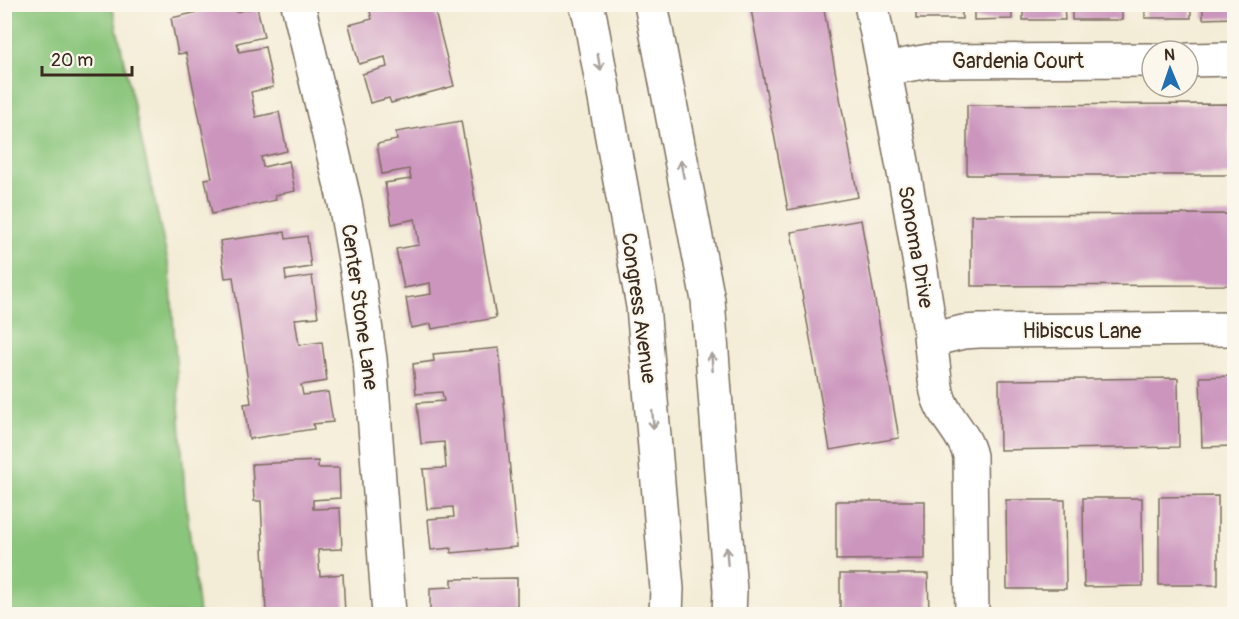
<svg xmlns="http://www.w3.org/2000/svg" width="1239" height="619" viewBox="0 0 1239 619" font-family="Pangolin,sans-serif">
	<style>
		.green { fill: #89c57a; stroke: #62784c; stroke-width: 1.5 }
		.building { fill: #cc95be }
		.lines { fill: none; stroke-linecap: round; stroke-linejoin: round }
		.minor-casing { stroke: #7b6e5e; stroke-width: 36 }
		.tertiary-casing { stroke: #7b6e5e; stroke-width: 36 }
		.minor { stroke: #fff; stroke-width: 33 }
		.tertiary { stroke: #fff; stroke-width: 33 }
		.oneway { stroke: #a79f9a }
		.labels { text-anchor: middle; stroke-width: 4.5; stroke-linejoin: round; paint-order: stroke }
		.street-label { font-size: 21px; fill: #3b2a1e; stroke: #fbf7ec }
	</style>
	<rect width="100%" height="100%" fill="#fbf7ec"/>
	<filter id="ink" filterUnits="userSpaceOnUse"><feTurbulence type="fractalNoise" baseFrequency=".0167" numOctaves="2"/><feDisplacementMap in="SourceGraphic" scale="12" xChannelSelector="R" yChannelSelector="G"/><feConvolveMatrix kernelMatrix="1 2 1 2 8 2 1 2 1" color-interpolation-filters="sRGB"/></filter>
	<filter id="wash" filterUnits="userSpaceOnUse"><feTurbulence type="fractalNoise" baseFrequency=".008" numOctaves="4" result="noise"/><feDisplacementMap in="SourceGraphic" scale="24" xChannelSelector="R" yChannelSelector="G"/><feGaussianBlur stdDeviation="1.35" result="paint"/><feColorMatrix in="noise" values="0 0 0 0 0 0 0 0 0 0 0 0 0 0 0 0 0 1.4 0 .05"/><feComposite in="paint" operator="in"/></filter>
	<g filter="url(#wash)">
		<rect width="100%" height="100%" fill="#f3ecd6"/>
		<path class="green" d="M4 5H112L170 271 185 494 199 614H5Z"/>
		<g id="blocks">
			<g class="building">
				<path d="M234 4 236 12 257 7 264 37 237 43 239 52 265 47 273 87 251 92 256 117 279 112 287 151 261 157 263 167 289 161 295 191 275 195 276 200 212 214 205 179 212 178 186 53 178 54 171 18Z"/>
				<path d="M368 4H433L454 86 391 103 389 98 370 103 362 74 387 67 385 57 359 64 349 25 372 19Z"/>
				<path d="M750 4H823L858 197 788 210Z"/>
				<rect x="916" y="4" width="46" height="15"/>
				<path d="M974 4H1012V19L974 20Z"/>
				<path d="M1023 4H1064L1065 20H1023Z"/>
				<rect x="1072" y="4" width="50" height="16"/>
				<rect x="1145" y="4" width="46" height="14"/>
				<path d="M1203 4H1234V18L1203 19Z"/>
				<path d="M1229 104 1230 175H967V105Z"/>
				<path d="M461 121 496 318 432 329 431 324 411 328 406 298 431 294 430 283 404 288 396 249 419 245 415 219 392 224 385 183 411 179 409 169 382 174 377 144 397 140 396 132Z"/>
				<path d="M1232 214V285L971 286V215Z"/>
				<path d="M861 220 899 438 830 450 791 232Z"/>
				<path d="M285 232 286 239 307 236 311 267 285 271 286 280 312 276 318 317 295 319 299 345 322 342 327 381 301 385 303 395 328 392 333 422 313 424 314 429 249 439 244 404 251 403 233 277 225 278 220 241Z"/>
				<path d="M499 348 517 547 451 553V548L431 550 428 519 454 517 453 507 427 509 423 469 446 468 444 442 421 444 417 403 444 401 442 392 416 394 413 364 434 361 433 354Z"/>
				<path d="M1234 376V446L1202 447 1200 377Z"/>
				<path d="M1178 378 1179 447 1000 450 999 380Z"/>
				<path d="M318 461V468H339L340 498 313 500V509L340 508 342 549 318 550 320 576 343 574 345 614H266L261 501H254L252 464Z"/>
				<path d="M1218 496V585H1159V497Z"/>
				<path d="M1083 498H1142L1143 586 1084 587Z"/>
				<path d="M1006 500H1065L1066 589H1007Z"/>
				<path d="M836 501H925V559L836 560Z"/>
				<path d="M840 574H928L929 614H840Z"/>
				<path d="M517 578V614H430V588L452 587V579Z"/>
			</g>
		</g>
	</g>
	<g filter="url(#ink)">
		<use href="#blocks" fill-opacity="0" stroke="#7b6e5e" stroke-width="1.5"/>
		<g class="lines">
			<g class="minor-casing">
				<g id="minor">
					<path d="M298 4 345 203 359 282 370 359 389 614"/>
					<path d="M871 4C892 106 912 208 927 310 931 337 932 365 937 392 942 417 965 432 970 456L972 614"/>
					<path d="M1188 60 1234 59"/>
					<path d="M884 69 929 61 1152 60"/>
					<path d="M931 340 963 332 979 331 1234 329"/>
				</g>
			</g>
			<g class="tertiary-casing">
				<g id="tertiary">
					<path d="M586 4 590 17 643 306 667 589 666 614"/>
					<path d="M651 4 708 300 730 591 729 614"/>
				</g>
			</g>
			<use href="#minor" class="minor"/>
			<use href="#tertiary" class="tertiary"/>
		</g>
		<defs><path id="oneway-shaft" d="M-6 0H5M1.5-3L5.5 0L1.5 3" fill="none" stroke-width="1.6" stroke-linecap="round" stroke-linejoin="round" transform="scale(1.5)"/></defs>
		<g class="oneway">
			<use href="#oneway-shaft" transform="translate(599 62) rotate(80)"/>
			<use href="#oneway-shaft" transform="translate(682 169) rotate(-101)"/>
			<use href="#oneway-shaft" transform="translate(712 362) rotate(-94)"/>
			<use href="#oneway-shaft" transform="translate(653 420) rotate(85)"/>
			<use href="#oneway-shaft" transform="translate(727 556) rotate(-94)"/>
		</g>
	</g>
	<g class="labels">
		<g class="street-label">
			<text x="1018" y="68">Gardenia Court</text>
			<text transform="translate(916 247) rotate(80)" y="7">Sonoma Drive</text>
			<text transform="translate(360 307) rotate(82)" y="7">Center Stone Lane</text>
			<text transform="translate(639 308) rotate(82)" y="7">Congress Avenue</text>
			<text x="1082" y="338">Hibiscus Lane</text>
		</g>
	</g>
	<rect width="1239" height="619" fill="none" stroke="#fbf7ec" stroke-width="24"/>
	<g transform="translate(1170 69) rotate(358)"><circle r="28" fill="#fbf7ec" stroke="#aea59a" stroke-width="1.5"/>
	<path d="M0-4.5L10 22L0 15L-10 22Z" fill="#1f6fb2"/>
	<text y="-9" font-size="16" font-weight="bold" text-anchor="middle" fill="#3b2a1e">N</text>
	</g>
	<path d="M42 66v9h90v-9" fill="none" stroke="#3b2a1e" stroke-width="3"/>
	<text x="51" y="66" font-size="18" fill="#3b2a1e" stroke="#fbf7ec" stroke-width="4.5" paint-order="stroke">20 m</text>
</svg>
